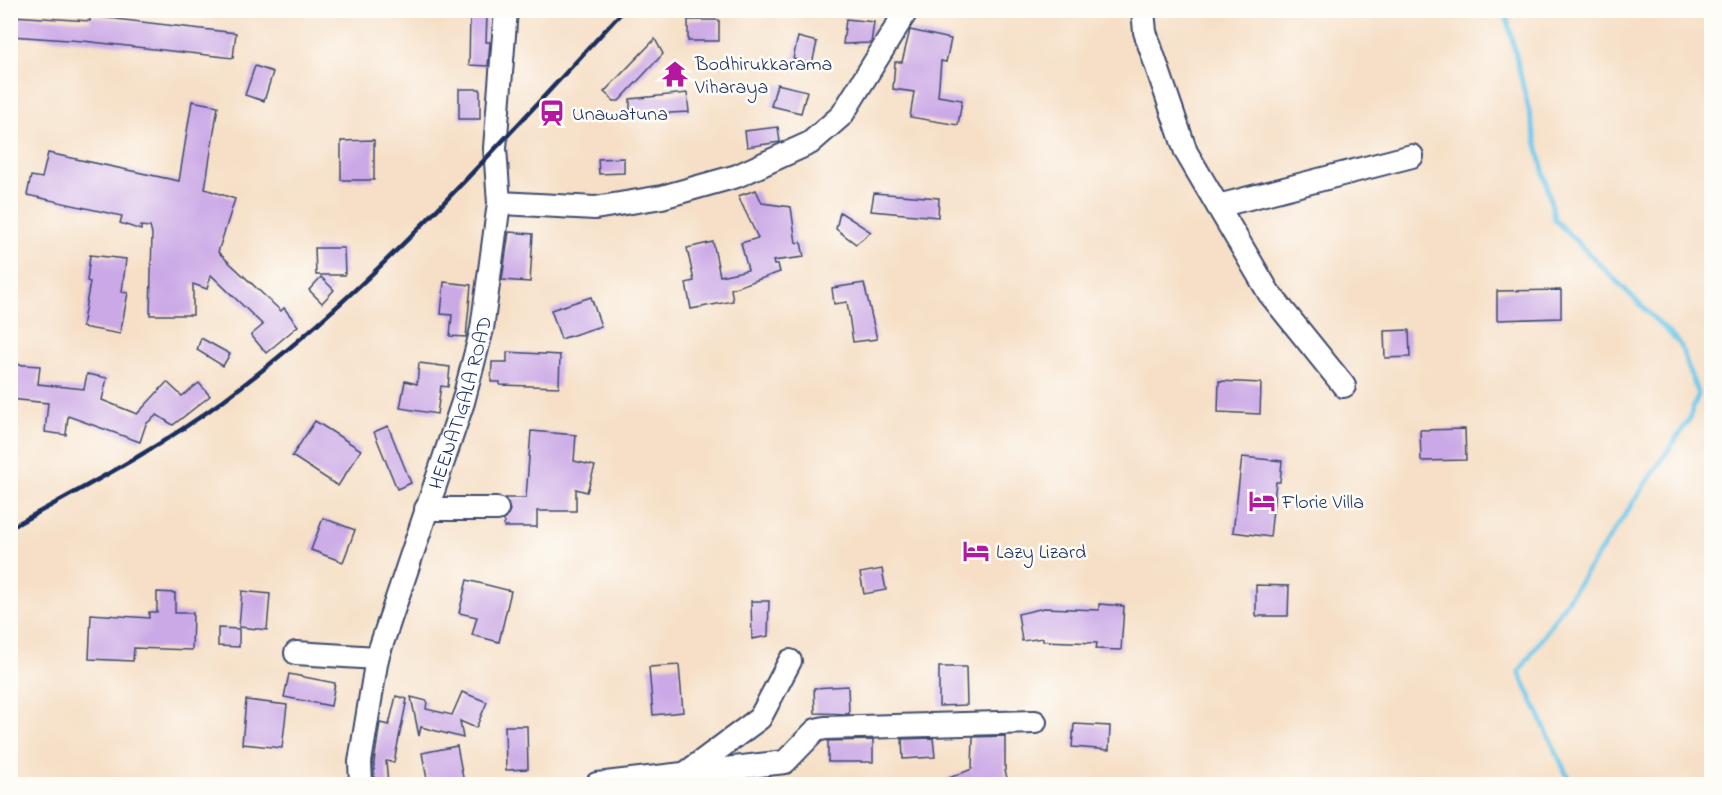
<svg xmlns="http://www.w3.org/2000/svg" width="1722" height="795" viewBox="0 0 1722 795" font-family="'Indie Flower',sans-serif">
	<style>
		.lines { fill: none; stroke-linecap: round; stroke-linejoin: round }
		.stream { stroke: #6bc5e8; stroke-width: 5 }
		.building { fill: #cba8e6 }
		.minor-casing { stroke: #3c496e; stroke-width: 26 }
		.minor { stroke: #fff; stroke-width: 22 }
		.rail { stroke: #1b2f5e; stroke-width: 4.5 }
		.labels { text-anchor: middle; stroke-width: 5; stroke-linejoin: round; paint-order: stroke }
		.poi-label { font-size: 20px; fill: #1b2f5e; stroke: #fdfcf7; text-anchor: start }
		.street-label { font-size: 20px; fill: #1b2f5e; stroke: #fdfcf7 }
	</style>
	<rect width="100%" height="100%" fill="#fdfcf7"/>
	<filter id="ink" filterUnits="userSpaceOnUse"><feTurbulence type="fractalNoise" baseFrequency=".0167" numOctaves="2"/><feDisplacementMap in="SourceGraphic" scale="12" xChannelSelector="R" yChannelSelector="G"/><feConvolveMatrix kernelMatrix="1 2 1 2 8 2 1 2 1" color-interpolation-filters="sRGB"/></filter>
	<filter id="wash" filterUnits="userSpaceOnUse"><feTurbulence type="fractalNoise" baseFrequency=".008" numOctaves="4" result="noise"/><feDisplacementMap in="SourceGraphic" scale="24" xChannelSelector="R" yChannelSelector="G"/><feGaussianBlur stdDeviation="1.35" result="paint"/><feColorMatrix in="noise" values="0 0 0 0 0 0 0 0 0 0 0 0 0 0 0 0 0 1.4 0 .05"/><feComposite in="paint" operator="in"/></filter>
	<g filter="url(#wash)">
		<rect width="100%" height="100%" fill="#f6dfc6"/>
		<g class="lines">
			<path class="stream" d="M1505 10 1555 220 1680 344 1698 395 1688 421 1519 672 1571 784"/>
		</g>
		<g id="blocks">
			<g class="building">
				<path d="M470 15H487L486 42H490L488 66 469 65Z"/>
				<path d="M12 16 90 21V16L236 33 233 58 83 41 11 36Z"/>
				<path d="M846 19 874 22 871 43 843 44Z"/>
				<rect x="688" y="20" width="31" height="21"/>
				<path d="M910 30 951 39 946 62 941 61 938 96 962 100 958 125 910 117 914 92 893 89 895 62H902Z"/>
				<path d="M798 37 817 42 812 64 793 59Z"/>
				<path d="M655 39 663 54 619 101H614L604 92Z"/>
				<path d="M255 66 273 72 264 101 245 95Z"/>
				<path d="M777 84 807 91 801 113 771 106Z"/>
				<rect x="459" y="89" width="21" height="30"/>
				<path d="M687 93 689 112 630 115V99Z"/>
				<path d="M192 101 218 106 205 189 235 199 218 252 281 311 284 308 298 326 266 353 251 335 263 325 211 275 207 289 193 284V315H150L152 234 150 227 141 226V230L120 223 122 216 27 195 31 176 42 178 48 153 179 181Z"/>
				<path d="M778 127 780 142 747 147 745 131Z"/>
				<path d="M374 140V180H341V141Z"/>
				<path d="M624 158V173L599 174 598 159Z"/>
				<path d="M756 190 762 203 791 207 796 243 801 242 804 257 773 261 774 265 778 264 780 272 731 289 733 301 691 309 686 283 694 281 687 248 713 242 720 276 748 270 741 243 758 238 738 196Z"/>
				<path d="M874 193 939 198 938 217 871 211Z"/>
				<path d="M840 212 871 232 856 244 836 229Z"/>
				<path d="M509 232 533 234 530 282 502 280Z"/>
				<path d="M315 248H344L345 275H316Z"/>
				<path d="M90 255 126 259 122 292 128 293 120 334 82 327 90 282 87 281Z"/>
				<path d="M321 277 334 290 322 303 309 290Z"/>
				<path d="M444 282 471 285 466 337 450 336 452 315 441 314Z"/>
				<path d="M864 283 877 339 853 342 847 302 834 304 832 288Z"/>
				<path d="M1561 290V318L1497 320V291Z"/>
				<path d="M591 297 601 326 561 339 551 310Z"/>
				<path d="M1409 330 1410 357 1385 358 1384 331Z"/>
				<path d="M201 338 230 354 223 366 197 350Z"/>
				<path d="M507 352 560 355 559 387 500 385V382H491L492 362H507Z"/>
				<path d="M419 363 450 367 448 387 441 386 437 414 400 408 405 381 417 384Z"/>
				<path d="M10 364 40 366 38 384 84 389 87 374 107 378 102 400 137 414 167 382 182 396 199 383 210 396 173 425 157 415 146 424 140 442 68 416 66 435 45 432 48 403 10 399Z"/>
				<path d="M1219 381 1261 383 1260 414 1218 412Z"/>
				<path d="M315 421 361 450 338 486 292 456Z"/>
				<path d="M388 426 411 483 397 489 374 432Z"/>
				<path d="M1465 429 1466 460 1421 461 1420 430Z"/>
				<path d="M531 431 576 435 574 461 595 466 587 492 576 489V511H537V527H504V520L510 510 505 498H526Z"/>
				<path d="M1242 457 1282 461 1280 482H1276L1270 537 1233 532Z"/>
				<path d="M323 518 355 530 343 562 311 550Z"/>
				<path d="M882 569 886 590 864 594 860 573Z"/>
				<path d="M467 580 511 591 499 642 472 635 477 617 459 613Z"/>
				<path d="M1256 585 1289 586 1288 616H1256Z"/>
				<path d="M242 591 270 594 267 630 239 627Z"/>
				<path d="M157 592 175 593V613H193L192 650 134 648 133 661 89 659 91 614 149 618V612H157Z"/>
				<path d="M751 601H769L768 636 752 639Z"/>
				<path d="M1099 604 1124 606 1121 650 1096 649 1097 643 1043 641V638L1022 641 1018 614 1044 608 1099 610Z"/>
				<path d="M218 628 239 629V647L218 646Z"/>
				<path d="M679 665 683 712 653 715 649 667Z"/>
				<path d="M939 667H966L967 705 939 706Z"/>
				<path d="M289 674 335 683 331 706 284 697Z"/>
				<path d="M848 686 849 714 815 713 814 688Z"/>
				<path d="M462 692 487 702 476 728 460 721 463 738 421 727 419 736 411 697 427 701 426 709 452 715Z"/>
				<path d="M396 696 407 699 394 762 386 761 388 784H374V763L380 723 389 725Z"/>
				<path d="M246 700 287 705 282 748 242 744Z"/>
				<path d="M1074 724 1110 726 1109 750 1072 747Z"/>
				<path d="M505 726H527L528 769 506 770Z"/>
				<path d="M1005 736V771L1009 784H934L972 769 973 737Z"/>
				<path d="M933 738 935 757 903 759 902 739Z"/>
				<path d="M873 740V762H828V741Z"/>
				<path d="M457 746 464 783 438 784 436 777 427 779 422 753Z"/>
			</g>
		</g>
	</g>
	<g filter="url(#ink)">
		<use href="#blocks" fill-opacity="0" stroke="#3c496e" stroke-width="1.5"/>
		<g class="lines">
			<g class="minor-casing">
				<g id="minor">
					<path d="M1143 10 1145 32 1186 152 1269 293 1344 386"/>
					<path d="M499 203 595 208 662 197 737 176 810 143 842 115 907 10"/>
					<path d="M1218 206 1412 156"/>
					<path d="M426 509H497"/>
					<path d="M296 653 377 658"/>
					<path d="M686 773 760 718 790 661"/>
					<path id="s1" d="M361 784 360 762 377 658 463 402 482 329 499 203 495 148 506 10"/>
					<path d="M597 784 785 762 816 730 825 728 1035 722"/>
				</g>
			</g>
			<use href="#minor" class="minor"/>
			<path class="rail" d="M10 528C82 488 155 451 221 402 372 291 496 147 624 10"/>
		</g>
	</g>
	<defs>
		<g id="temple-bare" transform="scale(2.07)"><path d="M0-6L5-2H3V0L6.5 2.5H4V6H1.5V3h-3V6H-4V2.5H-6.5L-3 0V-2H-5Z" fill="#b5179e" stroke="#fdfcf7" stroke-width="2.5" paint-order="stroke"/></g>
		<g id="station-bare" transform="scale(2.07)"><path d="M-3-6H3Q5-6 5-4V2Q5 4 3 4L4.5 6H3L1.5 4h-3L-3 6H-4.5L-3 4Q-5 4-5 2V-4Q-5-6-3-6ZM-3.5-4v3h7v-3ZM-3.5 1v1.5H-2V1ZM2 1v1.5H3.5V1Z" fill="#b5179e" stroke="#fdfcf7" stroke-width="2.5" paint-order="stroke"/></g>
		<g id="hotel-bare" transform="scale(2.07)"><path d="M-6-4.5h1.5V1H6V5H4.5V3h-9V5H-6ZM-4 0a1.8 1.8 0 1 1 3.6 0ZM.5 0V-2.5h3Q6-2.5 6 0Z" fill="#b5179e" stroke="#fdfcf7" stroke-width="2.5" paint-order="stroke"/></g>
	</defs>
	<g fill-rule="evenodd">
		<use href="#temple-bare" x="675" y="74"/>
		<use href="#station-bare" x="552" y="113"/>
		<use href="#hotel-bare" x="1262" y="501"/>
		<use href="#hotel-bare" x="976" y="551"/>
	</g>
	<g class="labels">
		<g class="poi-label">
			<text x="695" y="70">Bodhirukkarama<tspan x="695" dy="23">Viharaya</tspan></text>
			<text x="572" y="120">Unawatuna</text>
			<text x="1282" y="508">Florie Villa</text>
			<text x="996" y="558">Lazy Lizard</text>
		</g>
		<g class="street-label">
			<text dy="7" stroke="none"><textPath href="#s1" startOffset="396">HEENATIGALA ROAD</textPath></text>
		</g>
	</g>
	<rect width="1722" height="795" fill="none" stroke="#fdfcf7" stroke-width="36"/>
</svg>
